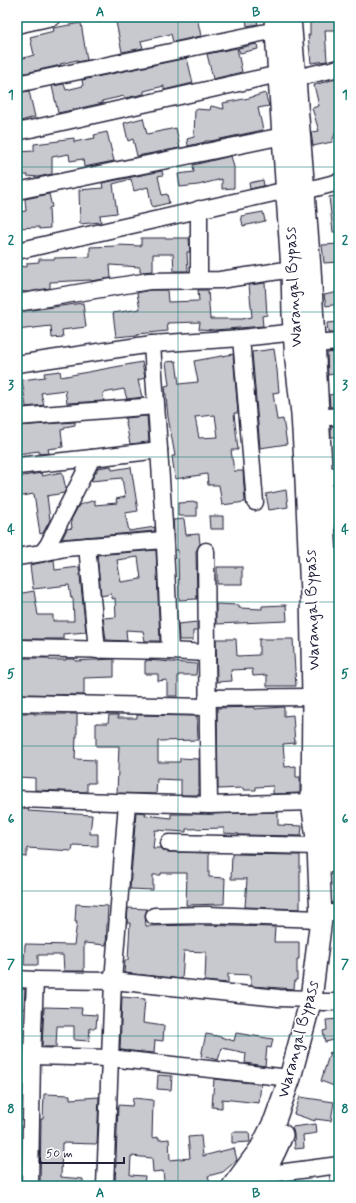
<svg xmlns="http://www.w3.org/2000/svg" width="356" height="1203" viewBox="0 0 356 1203" font-family="Mynerve,sans-serif">
	<style>
		.building { fill: #c8c8cf; stroke: #22223b; fill-rule: evenodd }
		.lines { fill: none; stroke-linecap: round; stroke-linejoin: round }
		.minor-casing { stroke: #22223b; stroke-width: 19 }
		.major-casing { stroke: #22223b; stroke-width: 24 }
		.minor { stroke: #fff; stroke-width: 16 }
		.major { stroke: #fff; stroke-width: 21 }
		.grid { fill: none; stroke: #0f766e; stroke-width: 1; stroke-opacity: 0.55 }
		.labels { text-anchor: middle; stroke-width: 3.5; stroke-linejoin: round; paint-order: stroke }
		.street-label { font-size: 16px; fill: #22223b; stroke: #fff }
		.neatline { fill: none; stroke: #0f766e; stroke-width: 1.5 }
		.grid-label { font-size: 13px; text-anchor: middle; font-weight: bold; fill: #0f766e }
	</style>
	<rect width="100%" height="100%" fill="#fff"/>
	<filter id="ink" filterUnits="userSpaceOnUse"><feTurbulence type="fractalNoise" baseFrequency=".025" numOctaves="2"/><feDisplacementMap in="SourceGraphic" scale="8" xChannelSelector="R" yChannelSelector="G"/><feConvolveMatrix kernelMatrix="1 2 1 2 8 2 1 2 1" color-interpolation-filters="sRGB"/></filter>
	<g filter="url(#ink)">
		<g class="building">
			<path d="M115 17H197L201 36 173 42 171 34 141 41 143 48 122 52Z"/>
			<path d="M252 17H256L258 24 247 26 246 19Z"/>
			<path d="M310 17H339V30H325L327 61 311 63 308 35H310Z"/>
			<path d="M81 23 87 60 77 62V60L60 64 61 65 21 74 17 60 34 55 30 37 54 31 53 28Z"/>
			<path d="M257 44 258 49 240 53 238 48Z"/>
			<path d="M237 48 242 72 213 79 207 54Z"/>
			<path d="M187 58 193 83 164 90V86L144 91V94L125 98 124 96 102 101 103 103 58 113 52 86 64 84 66 90 83 86 82 80Z"/>
			<path d="M339 78V131H336L332 142 313 146 311 132 319 131 312 108 319 106 314 85Z"/>
			<path d="M29 91 35 117 17 122V93Z"/>
			<path d="M265 93 269 106 258 108 263 130 211 141H205V142L188 146 187 139 194 137 195 109 210 110 211 106 224 109 223 103 249 98Z"/>
			<path d="M143 118 147 134 176 128 180 148 137 156 133 139 128 141 124 123Z"/>
			<path d="M107 132 114 161 84 167 83 159 70 161 69 154 52 157V174L38 177 27 176 28 175H17V152L34 151V144L59 141V140L74 138V142L95 138 94 135Z"/>
			<path d="M231 156 234 167V188L222 189V179L198 185 180 187 178 174 194 172 193 165Z"/>
			<path d="M162 171 163 175 158 176 162 195 167 194 169 203 152 207 148 187 134 191 131 179 113 184 117 213 100 215 101 222 80 224 79 190 103 188 102 183Z"/>
			<path d="M263 180 264 186 250 189 249 183Z"/>
			<path d="M49 194 52 207 49 208 50 228 39 229V227L17 228V212L26 211 25 199Z"/>
			<path d="M339 195V232H333L329 197Z"/>
			<path d="M263 212 265 221 243 226 241 216Z"/>
			<path d="M141 238H189L190 252H187L188 271H174L173 254H153V271L140 272V267L110 265 111 278 91 281V280L50 282V288L28 292 17 291V266L27 267V263L39 262V259H54V258L90 257V247L117 246V245L141 246Z"/>
			<path d="M339 244V262L324 263 322 245Z"/>
			<path d="M265 283 267 315 262 316 263 326 215 330 199 329 200 322 167 323 168 331 137 334V335L116 337 113 313 140 309 137 293 150 290H167L168 302 199 301 198 290H208L210 319H242L252 317 249 285Z"/>
			<path d="M339 292V304L326 306 324 295Z"/>
			<path d="M83 303 86 327 62 330 63 337 52 338 51 326 17 330V312Z"/>
			<path d="M339 322V333H328L327 323Z"/>
			<path d="M274 349 277 370 279 392 273 393 277 420 283 419 287 444 260 448 252 352Z"/>
			<path d="M339 352V373L328 375 327 353Z"/>
			<path d="M233 354 238 413H234L238 450H231L234 471H243L245 502 222 505 219 485H208L207 474 175 479 172 456H175L168 417 165 386 169 385 166 362 176 361 179 384 198 382 194 361ZM215 415 218 437 199 438 195 417Z"/>
			<path d="M142 362 145 378 138 380 142 397H144L127 399 124 389 103 393 104 401 67 403 65 390 41 393 44 405 26 407 22 380 45 377 44 373 60 371 61 377Z"/>
			<path d="M339 393V407H330L329 395Z"/>
			<path d="M147 416 149 442 130 444 125 418Z"/>
			<path d="M75 422V425L65 427V429L61 430 63 447 48 449 49 453 39 454V451L17 454V426Z"/>
			<rect x="331" y="426" width="8" height="11"/>
			<path d="M111 466 112 470 131 467 138 511 125 513 129 531 155 527V531L62 539 67 529 72 528 71 520 79 505 95 500V505L117 503 116 499 125 497 122 478 91 481 96 472 97 471V468Z"/>
			<path d="M62 472 66 489 64 493 47 496 50 520 43 533 40 534 34 494 17 497V477L41 473 42 476Z"/>
			<path d="M286 490 288 507 269 510 266 494Z"/>
			<path d="M197 502V516H178V503Z"/>
			<path d="M209 516H223V529H210Z"/>
			<path d="M184 519 186 535 199 534 200 544 196 551 197 599 179 600 178 550H175L173 520Z"/>
			<path d="M156 550 160 641H145L143 631 126 630 127 641 106 640 103 618 116 617 115 598 112 599 111 594 101 596 97 555ZM138 557 141 579 121 582 117 560Z"/>
			<path d="M54 560 55 570 79 567 86 632 63 634V639H17V594L34 591 38 615H53V621H74L73 598H71L69 585 33 589 30 565Z"/>
			<rect x="217" y="567" width="25" height="17"/>
			<path d="M216 604 239 605V608L262 609V606L286 605 287 621 216 624Z"/>
			<path d="M197 622V631H193V640H179L178 624Z"/>
			<path d="M216 639H236L237 656 259 655V639H293L296 686H267V675L253 676 252 669 231 670 232 681 217 682Z"/>
			<path d="M17 658H49V660H66V659H75V661L114 659V677L84 678V695L19 694V675H17Z"/>
			<path d="M147 660 197 664 196 675H178V696H167V680L158 681V674H145V661H147Z"/>
			<path d="M254 707V709L284 707V716L293 715 295 743 283 744 285 767 296 766V777H300V793L273 794V786L256 787V790H243V788L218 789 217 708Z"/>
			<path d="M19 713H34V714H77V737H76L75 759 95 760V783H87V792L35 790V778L17 777V714H19Z"/>
			<path d="M109 715H118V718H137V715L197 716 198 740 158 741V762H180V758L199 759V795H181V780L157 779 156 794 117 793 119 746H96V723H108Z"/>
			<path d="M17 808 29 809 28 811 92 815 90 834H98V846L73 845 72 851 27 848V857L17 856Z"/>
			<path d="M136 812 146 813 145 815 171 818V814H209L278 812V825L302 826 301 836 239 835V834L224 833V828L186 829V832L155 830 153 848H161L164 851 169 852 209 853V877L225 878 224 904 186 905 187 873H161V875H153V890L130 889Z"/>
			<path d="M232 854 300 855V909L245 907 247 879H231Z"/>
			<path d="M76 904 108 906 106 945 84 943V971H64L63 955H38V965H24L25 944 74 945 77 922H75Z"/>
			<path d="M128 908 147 909 145 916 146 926 197 925 275 927 274 942H299V959H297V980H295L294 989 251 986V975L228 974V983L205 981 206 952 184 951 182 979 124 973 125 960H128L130 923H127Z"/>
			<path d="M17 989H25L24 1009H17Z"/>
			<path d="M122 997 145 999 143 1023 164 1026 163 1041 155 1040 154 1053 120 1050Z"/>
			<path d="M44 1007 82 1008 81 1014 97 1015 96 1028H90L89 1041 74 1040V1026H57L56 1047H42Z"/>
			<path d="M339 1019V1039L325 1042 323 1031 327 1030 326 1020Z"/>
			<path d="M236 1033 273 1039 271 1048 267 1047 265 1066 245 1063 246 1053 222 1048 218 1060 201 1056 206 1034 217 1036 234 1041Z"/>
			<path d="M330 1052 339 1055V1088L321 1081Z"/>
			<path d="M158 1075 172 1076 171 1090 157 1089Z"/>
			<path d="M214 1079 261 1084 259 1103 222 1099V1108L212 1107Z"/>
			<path d="M44 1094 70 1095V1099L99 1097 97 1144 62 1143 61 1177 83 1179V1186H40L41 1119H43Z"/>
			<path d="M300 1097 334 1102 331 1121 315 1119V1121L294 1114Z"/>
			<path d="M133 1098 153 1100 152 1138 159 1137V1140L169 1139 170 1160 190 1158 188 1137 201 1136 203 1156 234 1148 237 1160 223 1172 208 1176 210 1182 197 1186H176L174 1180 164 1181 163 1171 153 1172 152 1158 131 1156 130 1175 145 1176 144 1186H115L118 1105 132 1106Z"/>
			<path d="M316 1124 317 1133 303 1135 304 1148 295 1149 294 1134 292 1127Z"/>
			<path d="M232 1132H249L250 1142 232 1143Z"/>
		</g>
		<g class="lines">
			<g class="minor-casing">
				<g id="minor">
					<path d="M17 25 53 17"/>
					<path d="M296 78 339 68"/>
					<path d="M17 84 276 30"/>
					<path d="M17 132 279 74"/>
					<path d="M17 191 283 136"/>
					<path d="M304 191 339 182"/>
					<path d="M199 209V280"/>
					<path d="M17 251 287 190"/>
					<path d="M17 303 149 281 220 280 292 269"/>
					<path d="M241 338 255 502"/>
					<path d="M152 344 241 338 305 331"/>
					<path d="M314 344 339 342"/>
					<path d="M17 364 152 344 164 524 170 651 207 653 209 805 312 802"/>
					<path d="M17 417 156 406"/>
					<path d="M318 418 339 416"/>
					<path d="M17 466 92 458"/>
					<path d="M322 477 339 475"/>
					<path d="M87 546 97 650"/>
					<path d="M206 551 207 653"/>
					<path d="M42 553 65 548 164 540"/>
					<path d="M17 557 42 553 48 545 92 458 159 450"/>
					<path d="M17 648 170 651"/>
					<path d="M207 698 313 697"/>
					<path d="M17 703 207 707"/>
					<path d="M17 799 209 805"/>
					<path d="M169 843 318 846"/>
					<path d="M332 913H339"/>
					<path d="M154 916 207 915 321 919"/>
					<path d="M17 979 35 980 32 1056 30 1186"/>
					<path d="M35 980 113 981 279 998 311 999"/>
					<path d="M322 1002H339"/>
					<path d="M32 1056 110 1058 290 1078"/>
					<path d="M338 1165 339 1186"/>
					<path d="M254 1173 263 1175 339 1165"/>
					<path d="M105 1186 113 981 127 803"/>
				</g>
			</g>
			<g class="major-casing">
				<g id="major">
					<path d="M290 17 310 268 328 594 333 717 330 861"/>
					<path d="M233 1186 261 1148 275 1120 290 1078 311 999 321 919 318 846 312 802 313 697 311 594 306 480 302 414 296 361 293 313 292 269 275 17"/>
					<path d="M252 1186C266 1171 274 1154 282 1135"/>
				</g>
			</g>
			<use href="#minor" class="minor"/>
			<use href="#major" class="major"/>
		</g>
	</g>
	<path class="grid" d="M178 17V1186M17 167H339M17 312H339M17 457H339M17 602H339M17 746H339M17 891H339M17 1036H339"/>
	<g class="labels">
		<g class="street-label">
			<text transform="translate(292 287) rotate(-93)" y="6">Warangal Bypass</text>
			<text transform="translate(311 610) rotate(-92)" y="6">Warangal Bypass</text>
			<text transform="translate(297 1039) rotate(-75)" y="6">Warangal Bypass</text>
		</g>
	</g>
	<rect width="356" height="1203" fill="none" stroke="#fff" stroke-width="44"/>
	<path d="M40 1157v6h84v-6" fill="none" stroke="#22223b" stroke-width="2"/>
	<text x="46" y="1157" font-size="12" fill="#22223b" stroke="#ffffff" stroke-width="3" paint-order="stroke">50 m</text>
	<rect x="22" y="22" width="312" height="1159" class="neatline"/>
	<g class="grid-label">
		<text x="100" y="16">A</text>
		<text x="256" y="16">B</text>
		<text x="11" y="99">1</text>
		<text x="345" y="99">1</text>
		<text x="11" y="244">2</text>
		<text x="345" y="244">2</text>
		<text x="11" y="389">3</text>
		<text x="345" y="389">3</text>
		<text x="11" y="534">4</text>
		<text x="345" y="534">4</text>
		<text x="11" y="678">5</text>
		<text x="345" y="678">5</text>
		<text x="11" y="823">6</text>
		<text x="345" y="823">6</text>
		<text x="11" y="968">7</text>
		<text x="345" y="968">7</text>
		<text x="11" y="1113">8</text>
		<text x="345" y="1113">8</text>
		<text x="100" y="1197">A</text>
		<text x="256" y="1197">B</text>
	</g>
</svg>
